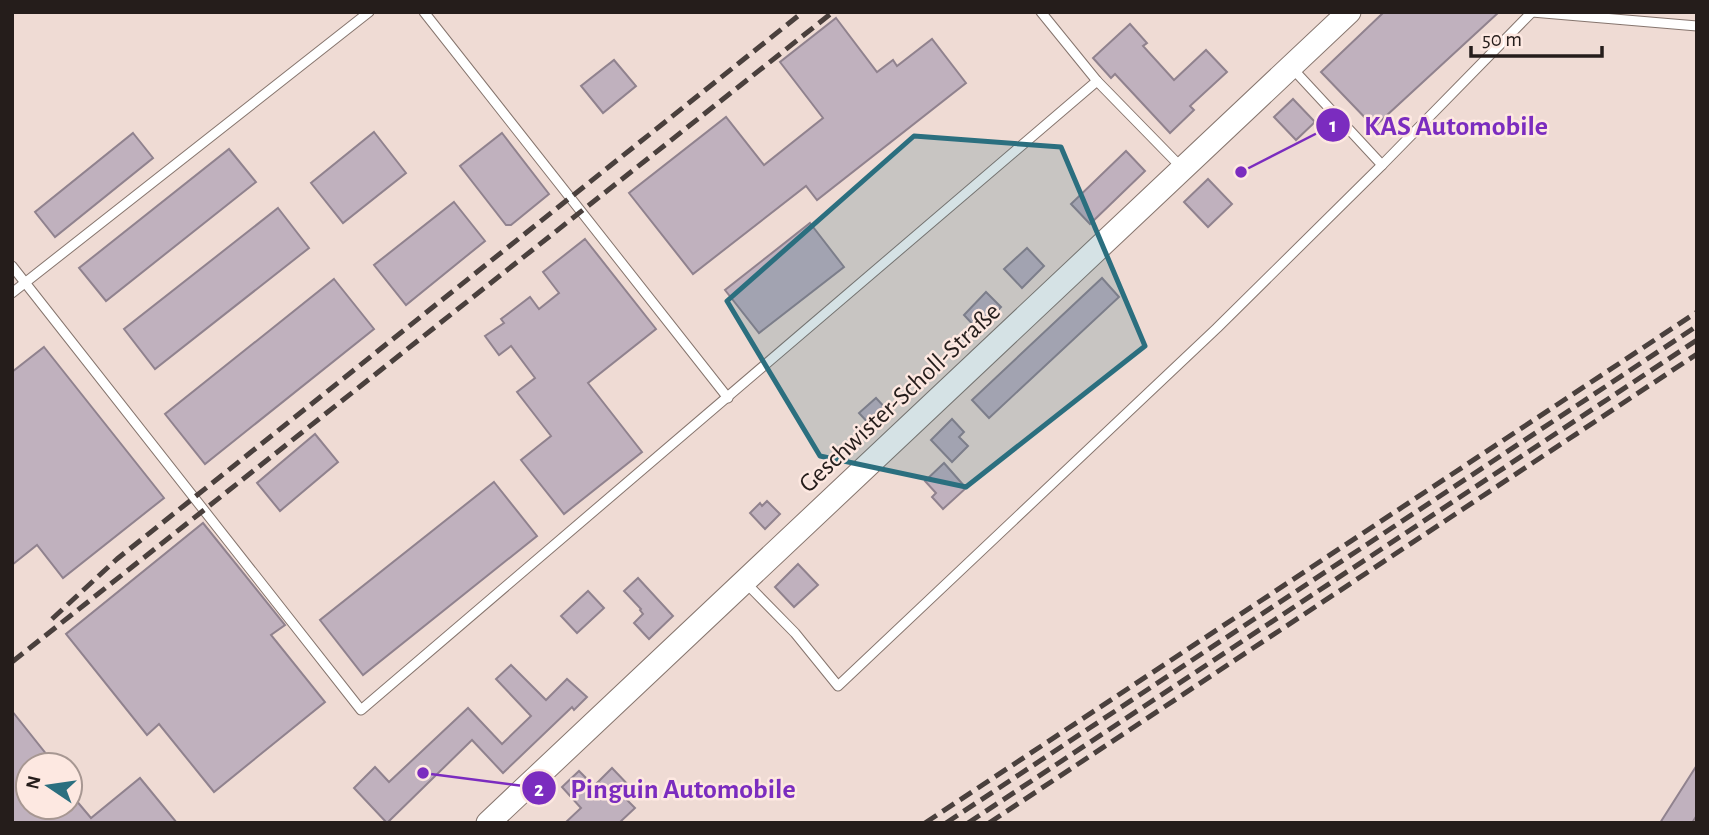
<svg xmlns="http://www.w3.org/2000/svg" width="1709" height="835" viewBox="0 0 1709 835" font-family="'Alegreya Sans',sans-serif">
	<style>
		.building { fill: #c0b1be; stroke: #90828e; stroke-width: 2 }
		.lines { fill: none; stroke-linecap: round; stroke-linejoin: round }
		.service-casing { stroke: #86756e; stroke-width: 11 }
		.tertiary-casing { stroke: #86756e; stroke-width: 25 }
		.service { stroke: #fff; stroke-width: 9 }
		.tertiary { stroke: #fff; stroke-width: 23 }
		.rail { stroke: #4a403d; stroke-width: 5; stroke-dasharray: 14 7; stroke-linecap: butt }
		.marked { fill: #2b6f7f; fill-opacity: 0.2; stroke: #2b6f7f; stroke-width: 5; stroke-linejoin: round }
		.labels { text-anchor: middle; stroke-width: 5; stroke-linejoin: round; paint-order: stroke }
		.street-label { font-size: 26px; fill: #251d1b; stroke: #fde8e1 }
		.leader { fill: none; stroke: #7b2cbf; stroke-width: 2.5 }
		.callout-dot { fill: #7b2cbf; stroke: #fde8e1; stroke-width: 2.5 }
		.mark-label { font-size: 21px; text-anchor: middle; font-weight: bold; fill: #fff }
		.callout-label { font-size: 28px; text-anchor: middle; font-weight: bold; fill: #7b2cbf; stroke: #fde8e1; stroke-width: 5; stroke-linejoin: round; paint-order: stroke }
	</style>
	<rect width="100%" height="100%" fill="#efdbd4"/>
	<g class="building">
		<path d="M1384 12H1499L1374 127 1321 72Z"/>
		<path d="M836 18 877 72 893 60 897 66 932 39 966 83 817 200 806 186 693 274 629 193 726 117 764 165 823 118 780 62Z"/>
		<path d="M1130 24 1147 43 1143 46 1174 80 1206 50 1227 72 1190 106 1194 110 1170 133 1115 74 1111 78 1093 58Z"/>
		<path d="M614 60 636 86 603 113 581 86Z"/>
		<path d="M1293 99 1315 122 1296 140 1274 117Z"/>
		<path d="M374 132 406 173 343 223 311 183Z"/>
		<path d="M133 133 153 158 55 237 35 212Z"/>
		<path d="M502 133 549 194 511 225H506L460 166Z"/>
		<path d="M229 149 256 182 106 301 79 268Z"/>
		<path d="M1126 151 1145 171 1090 224 1071 204Z"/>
		<path d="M1208 179 1232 204 1208 227 1184 202Z"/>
		<path d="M454 202 485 241 406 305 374 265Z"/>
		<path d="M278 208 309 248 155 369 124 329Z"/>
		<path d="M810 223 844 267 759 333 725 290Z"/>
		<path d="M585 239 656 329 588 383 642 452 564 514 521 460 551 436 517 392 535 378 511 346 499 355 485 336 504 323 501 319 530 297 539 309 559 293 543 272Z"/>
		<path d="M1027 248 1044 266 1022 288 1004 269Z"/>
		<path d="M1102 278 1119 297 989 418 972 400Z"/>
		<path d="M334 279 374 329 205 464 165 414Z"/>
		<path d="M986 292 1001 307 978 330 964 315Z"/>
		<path d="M44 347 164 498 63 578 37 545 12 565V372Z"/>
		<path d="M876 398 889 412 872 427 859 413Z"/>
		<path d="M952 419 964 432 959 437 968 446 952 462 931 440Z"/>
		<path d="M315 434 338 462 280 511 257 483Z"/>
		<path d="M944 463 966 488 943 509 932 497 936 493 925 481Z"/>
		<path d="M494 482 537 536 363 675 320 620Z"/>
		<path d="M767 501 780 514 765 529 750 513 760 503 762 506Z"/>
		<path d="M203 523 285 625 271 635 325 702 214 792 159 724 147 735 66 634Z"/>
		<path d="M798 564 818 585 794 607 775 587Z"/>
		<path d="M638 578 673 616 649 639 634 623 643 614 640 610 641 609 624 591Z"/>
		<path d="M588 591 604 608 577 633 561 616Z"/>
		<path d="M511 665 546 700 567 679 587 697 574 710 572 707 503 773 472 740 387 823 354 788 375 767 389 782 468 708 502 744 531 716 496 679Z"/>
		<path d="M12 711 55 765H28V807H70V793L91 818 140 778 177 823H12Z"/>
		<path d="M1697 765V815L1692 823H1660Z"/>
		<path d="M612 768 634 791 626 799 635 808 619 823H565L581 808 562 787 579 771 594 786Z"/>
	</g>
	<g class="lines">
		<g class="service-casing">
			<g id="service">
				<path d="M424 12 728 398"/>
				<path d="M1041 12 1097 81 1181 167"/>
				<path d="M1532 12 1697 26"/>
				<path d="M1292 68 1382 165 1532 12"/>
				<path d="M12 266 361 710 1097 81"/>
				<path d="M12 293 369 12"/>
				<path d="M745 582 795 633 838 686 1217 328 1382 165"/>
			</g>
		</g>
		<g class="tertiary-casing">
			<path id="tertiary" d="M488 823 1349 12"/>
		</g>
		<use href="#service" class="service"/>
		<use href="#tertiary" class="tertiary"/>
		<g class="rail">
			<path d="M52 619 117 559 803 12"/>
			<path d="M12 662 833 12"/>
			<path d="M925 823 1697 312"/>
			<path d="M946 823 1697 326"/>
			<path d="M968 823 1697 340"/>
			<path d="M989 823 1697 354"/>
		</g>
	</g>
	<path class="marked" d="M914 136 1061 147 1145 346 966 487 820 456 727 301Z"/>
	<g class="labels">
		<g class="street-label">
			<text transform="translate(899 397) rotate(-43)" y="9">Geschwister-Scholl-Straße</text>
		</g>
	</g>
	<path class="leader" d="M1241 172L1333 125M423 773L539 788"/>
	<g class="callout-dot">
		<circle cx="1241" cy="172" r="7"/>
		<circle cx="423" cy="773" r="7"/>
		<circle cx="1333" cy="125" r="18"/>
		<circle cx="539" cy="788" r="18"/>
	</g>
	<g class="mark-label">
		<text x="1333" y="132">1</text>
		<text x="539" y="796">2</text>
	</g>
	<g class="callout-label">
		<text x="1456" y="135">KAS Automobile</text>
		<text x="683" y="798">Pinguin Automobile</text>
	</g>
	<rect width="1709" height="835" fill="none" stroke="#251d1b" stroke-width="28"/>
	<g transform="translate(49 786) rotate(283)"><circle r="33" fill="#fde8e1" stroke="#a79792" stroke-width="2"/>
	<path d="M0-5L12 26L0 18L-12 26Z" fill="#2b6f7f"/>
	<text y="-10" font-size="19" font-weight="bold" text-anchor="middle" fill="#251d1b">N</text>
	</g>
	<path d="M1471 46v10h131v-10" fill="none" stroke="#251d1b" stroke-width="3.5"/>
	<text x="1482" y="46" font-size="21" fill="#251d1b" stroke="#fde8e1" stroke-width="5" paint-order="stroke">50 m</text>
</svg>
